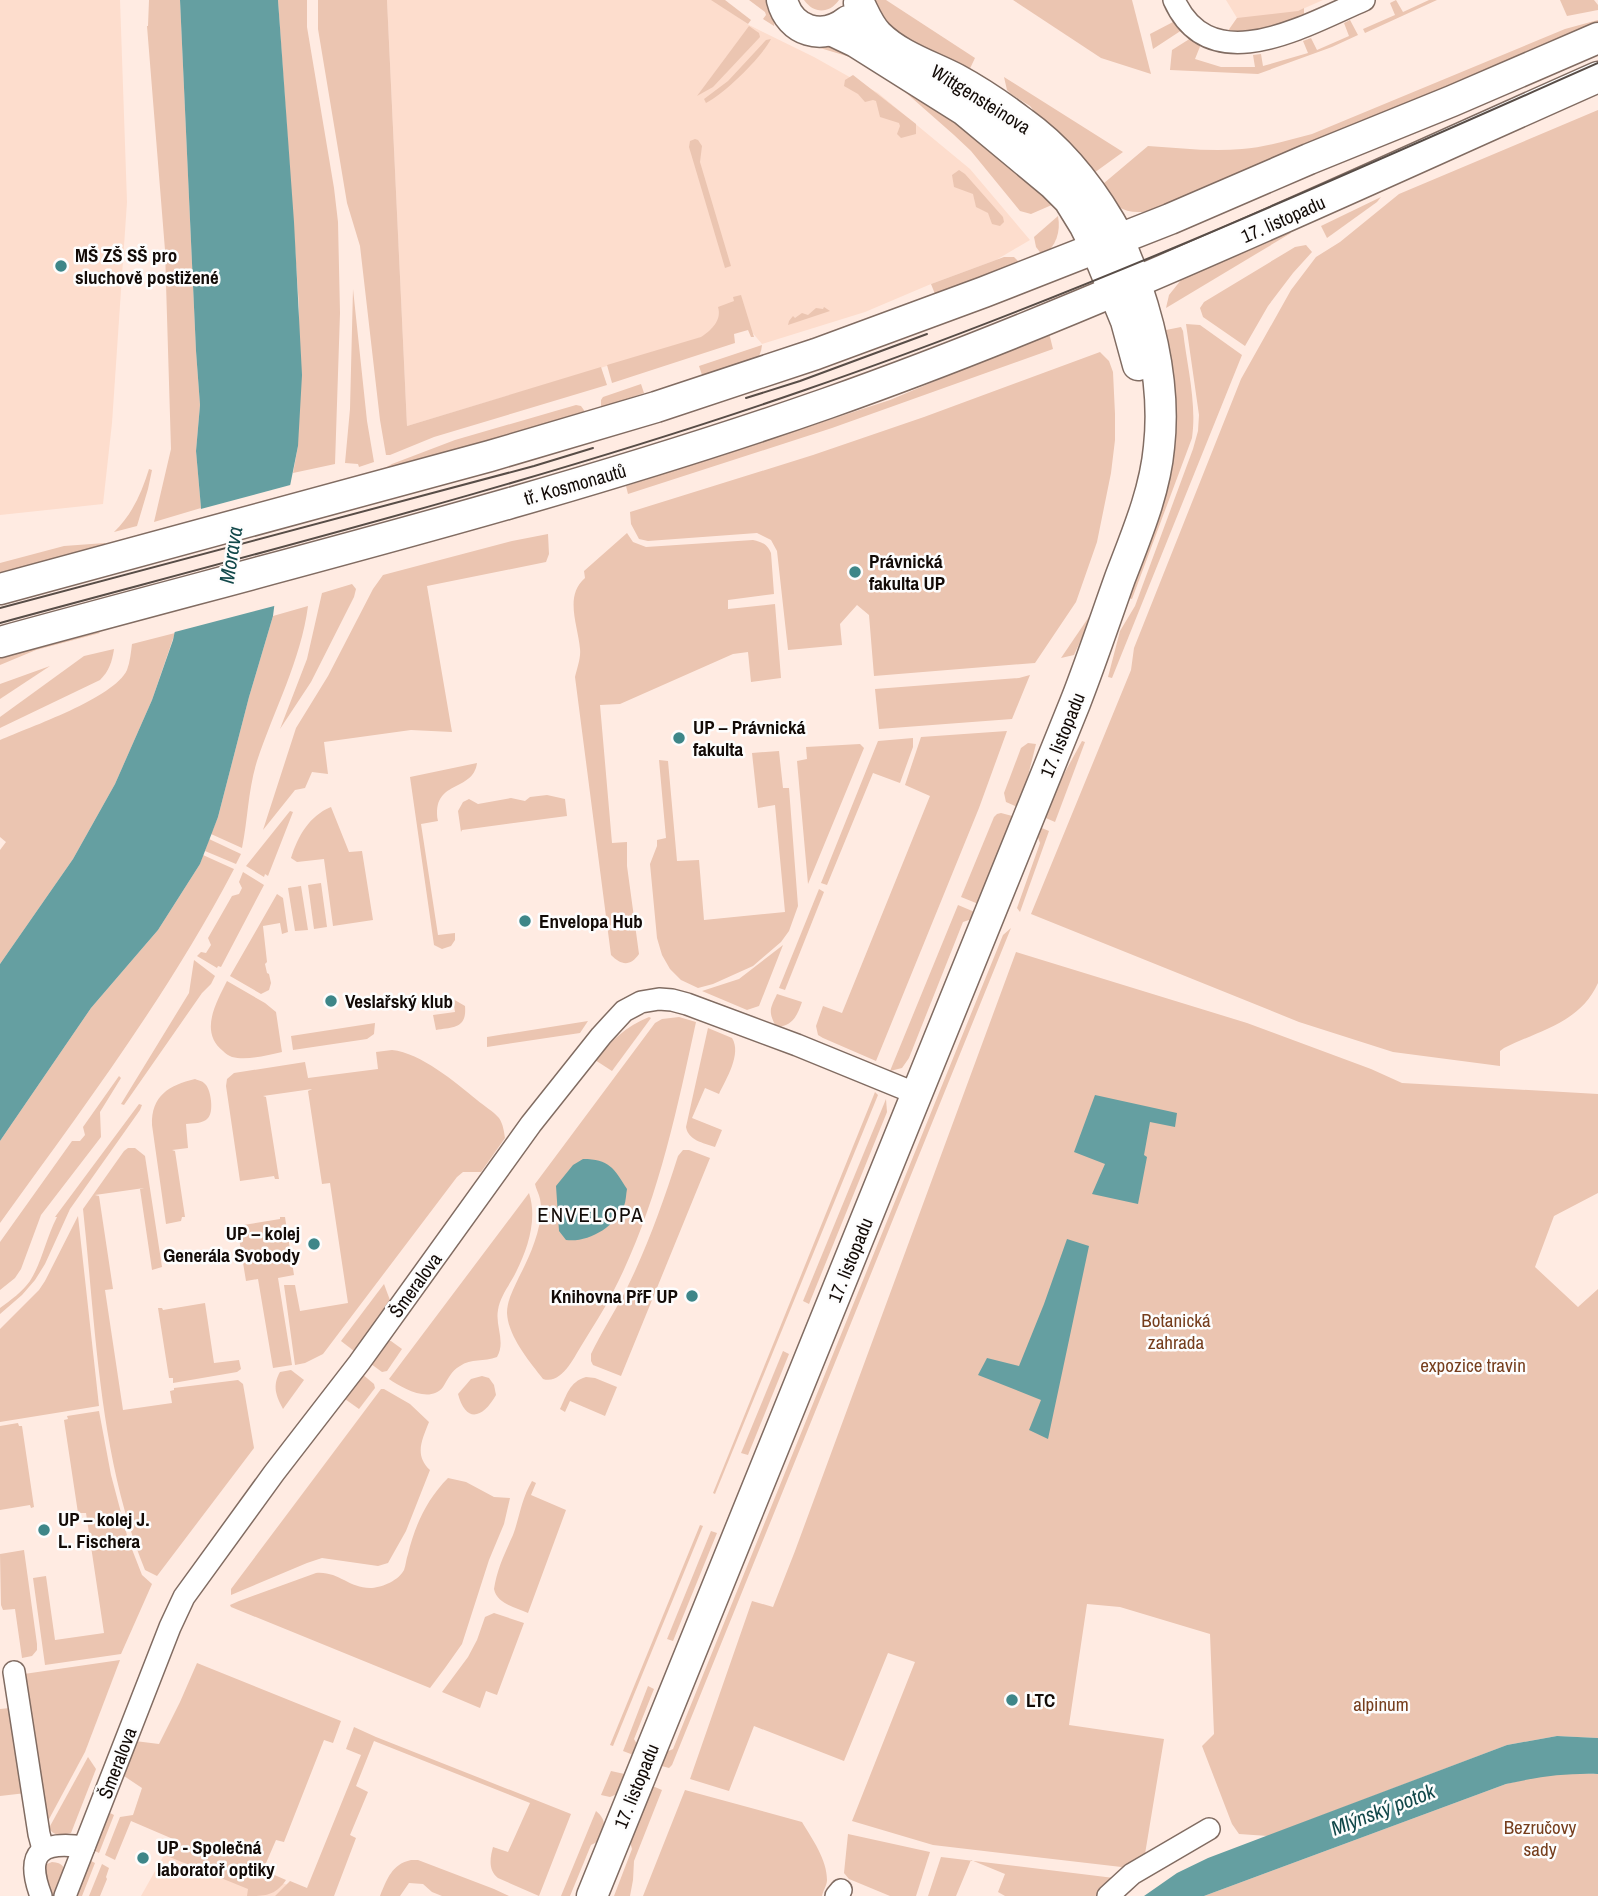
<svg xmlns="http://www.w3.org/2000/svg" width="1598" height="1896" viewBox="0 0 1598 1896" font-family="'Archivo Narrow',sans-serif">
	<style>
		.built { fill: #fdddcd }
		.green { fill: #ebc5b1 }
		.water { fill: #659fa1 }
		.pier { fill: #ffebe2 }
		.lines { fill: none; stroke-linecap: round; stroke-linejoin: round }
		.street-casing { stroke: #816c62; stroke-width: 24 }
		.secondary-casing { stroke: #816c62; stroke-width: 33 }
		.street { stroke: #fff; stroke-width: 21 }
		.secondary { stroke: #fff; stroke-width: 30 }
		.tram { stroke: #584d47; stroke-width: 2 }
		.poi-dot { fill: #3e8688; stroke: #fdfdfd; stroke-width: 2.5 }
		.labels { text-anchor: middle; stroke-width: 5; stroke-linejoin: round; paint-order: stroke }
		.street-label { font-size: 19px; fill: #130b07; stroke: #fdfdfd }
		.poi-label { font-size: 19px; font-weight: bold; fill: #130b07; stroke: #fdfdfd; text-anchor: start }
		.park-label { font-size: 19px; fill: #763e1d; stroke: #fdfdfd }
		.water-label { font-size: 21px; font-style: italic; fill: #12484a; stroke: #fdfdfd }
		.neighbourhood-label { font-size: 21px; letter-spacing: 2px; fill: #130b07; stroke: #fdfdfd }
	</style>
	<rect width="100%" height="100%" fill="#ffebe2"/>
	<g class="built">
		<path d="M0 0H120L127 202 112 423 103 504 0 515Z"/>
		<path d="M387 0H713L749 25 814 57 878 93 970 169 1030 240 996 260 931 284 865 312 762 344 751 331 743 325 407 426Z"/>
		<path d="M1226 0H1323L1298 11 1294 17 1229 29 1237 18Z"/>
		<path d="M173 1839 315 1896H141Z"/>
	</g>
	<g class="green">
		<path d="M149 0H180L196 351 200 405 196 451 201 508 154 522 171 449 165 250 147 26H148Z"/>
		<path d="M278 0H307V27L334 188 338 222 340 313 335 464 293 473 298 446 299 307Z"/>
		<path d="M318 0H387L407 426 601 367 607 385 434 437 390 455H386L380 420 360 246 347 203 318 29Z"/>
		<path d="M711 0H725L751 20 748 24Z"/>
		<path d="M749 0H770L775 20 774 26 763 19 766 15 765 12Z"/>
		<path d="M804 0H839C829 14 814 14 804 0Z"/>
		<path d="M870 0H886L975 58 965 79 893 40Z"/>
		<path d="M1013 0H1132L1151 74 1101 58Z"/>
		<path d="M1396 0 1403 12 1429 0H1437L1365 33 1363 29 1395 15 1390 3Z"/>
		<path d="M1560 0H1594L1598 5V10L1567 16Z"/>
		<path d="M1304 8V15C1281 26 1253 34 1228 31L1237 18 1298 11Z"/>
		<path d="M1350 20 1358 35 1332 47 1258 74 1170 70 1172 50 1191 38 1201 44 1195 59 1221 67H1255L1253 55 1261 54 1263 66 1308 53 1303 41 1311 38 1317 50 1349 36 1344 23Z"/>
		<path d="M1598 20V30L1156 210C1127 216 1117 209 1097 189L1148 146C1179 148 1211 152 1242 149 1266 147 1289 140 1312 134L1565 29Z"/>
		<path d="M1173 22 1182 30 1153 49 1150 34Z"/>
		<path d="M749 26 759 33 760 37 713 87 697 96Z"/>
		<path d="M771 39C761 58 725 93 706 103L704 99 728 81 766 40Z"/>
		<path d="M828 42 931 98 1054 204 1031 214 1020 211 971 151 954 135 904 91 860 60 810 45Z"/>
		<path d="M853 75 916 124V134L901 138 897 134 900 126 899 123 880 117 876 101 873 100 865 102 858 94 844 86 845 80Z"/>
		<path d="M1004 77 1123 152 1087 178 1030 106 1011 94 1007 90Z"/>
		<path d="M1598 110V983C1580 1023 1540 1030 1504 1048L1500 1051V1066L1393 1052 1299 1022 1031 914 1131 670 1134 648 1241 379 1291 290 1316 257 1340 242 1399 194Z"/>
		<path d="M695 139 698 140 702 146 700 162 731 266 725 268 689 147 690 141Z"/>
		<path d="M959 170 965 174 1003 217 1004 222 1000 226 992 224 988 213 976 207 973 194 954 187 952 175Z"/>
		<path d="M1381 197 1377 202 1327 238 1321 226Z"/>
		<path d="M1058 216C1061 232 1056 246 1043 256L1036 247 1034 237Z"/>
		<path d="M1287 232 1291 233 1166 308 1169 295 1181 280 1278 233Z"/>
		<path d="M1306 245 1312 252 1293 273 1268 306 1245 346 1203 317 1200 308 1204 302 1295 247Z"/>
		<path d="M1004 257H1014L1020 263 1012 268 935 294 931 284Z"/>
		<path d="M353 289 367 421 374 462 359 467 358 464 345 463 350 409Z"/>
		<path d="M741 295 754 337H751L748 330 734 334 735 343 612 383 607 365 701 337C712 330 722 320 718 307L734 301 733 297Z"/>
		<path d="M824 307 830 311 788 325 789 321 793 316 795 318 802 313 808 315 816 308 823 309Z"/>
		<path d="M1186 324 1200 325 1242 355 1112 678 1108 677 1120 631 1135 606 1193 449 1198 431 1199 415Z"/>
		<path d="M1181 327 1183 331C1187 366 1197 403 1192 438L1132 599 1128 598 1173 456 1176 434 1175 398 1166 330Z"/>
		<path d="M1049 333 1053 349 832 428 628 494 626 486 890 400Z"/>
		<path d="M762 345C760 374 723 371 702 375L699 366Z"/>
		<path d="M1100 352 1109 361 1113 372 1115 414V440L1111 473 1097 542 1076 602 1035 663 874 676 869 615 857 605 840 624 842 645 788 650 777 551 771 540 757 533 648 541 639 539 631 524 630 512 813 455 924 417Z"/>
		<path d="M641 384 644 393 601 408V400L603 397Z"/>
		<path d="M576 405 581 406 586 413 386 470 385 468 392 464 455 440Z"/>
		<path d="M149 469 152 470 148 489 137 526 114 532C132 515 142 492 149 469Z"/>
		<path d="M627 533 633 542 646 547 753 540C762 542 767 544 771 553L774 594 728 600V609L775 604 781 678 751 682 748 652 733 654 620 704 600 705 612 843 627 842V866L639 954C630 967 621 965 611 955L575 677C577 668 581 658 580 649 578 625 564 596 585 578L584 571Z"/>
		<path d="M548 534 549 554 546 562 427 586 452 732 411 730 324 742 328 774 312 772 305 788 295 790 263 830 296 728 328 676 373 589 383 575 512 541Z"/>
		<path d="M105 543 106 546 0 574V563L64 546Z"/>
		<path d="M352 584 356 589 354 597 311 682 280 729 307 659 322 593Z"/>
		<path d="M1097 605 1074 655 1061 658Z"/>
		<path d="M308 606C301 660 274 710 257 761 248 790 248 819 242 848L211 834 218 817 249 697 273 616Z"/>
		<path d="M99 632 100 633 36 650 0 665V658Z"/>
		<path d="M175 633 152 700 115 784 73 859 0 964V850L6 842 0 837V740C30 727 114 698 127 670 130 662 131 652 132 644Z"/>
		<path d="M114 649C112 662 109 671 100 680L0 728V717L84 656Z"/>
		<path d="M50 666 0 699V684Z"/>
		<path d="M1030 675 1012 719 879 729 875 689 1019 678Z"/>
		<path d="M1007 731 979 808 876 1061 823 1038 818 1035 816 1026 823 1006 842 1013 930 796 905 785 921 737Z"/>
		<path d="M913 738V747L900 783 873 773 827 885 821 883 878 741Z"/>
		<path d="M1082 741 1085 742 1055 822 1041 816Z"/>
		<path d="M1028 743 1036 744 1020 808 1006 802 1004 793 1021 748Z"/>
		<path d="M860 744 864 748 808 884 797 761 807 759 806 747Z"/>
		<path d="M779 751 783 788H789L798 906 789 931 781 942 753 966 713 984 698 988 681 980 670 969 662 955 657 938 650 864 657 846V840L666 838 659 760 668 761 677 861 699 860 704 920 785 912 775 805 758 808 752 753Z"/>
		<path d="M477 763C473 793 431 779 438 821L421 824 438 935 455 933V940L451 946 442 949 434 945 410 777Z"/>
		<path d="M547 795 565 799 567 816 462 830 461 832 458 811 463 802 469 799 478 804 511 798 525 801 530 797Z"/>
		<path d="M331 807 349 852 362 851 373 920 333 926 324 859 297 862 291 858C298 836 309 816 331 807Z"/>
		<path d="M290 811 293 812 268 876 265 874 264 877 246 866Z"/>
		<path d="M1001 813 1016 817 981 905 961 897 994 817 997 814Z"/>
		<path d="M1037 826 1049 831 1020 912 1017 908 1040 843 1036 832Z"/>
		<path d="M209 839 241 854 236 864 205 851Z"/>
		<path d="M203 855 234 869C168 995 83 1108 0 1223V1141L91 1008 158 930 200 864Z"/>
		<path d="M243 872 264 885 221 967 218 966 217 968 197 956 201 952 206 953 211 945 208 938 232 896 239 894 242 888 239 882Z"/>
		<path d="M321 883 327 927 314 929 308 885Z"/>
		<path d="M301 886 308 930 295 931 288 888Z"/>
		<path d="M819 889 824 892 785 990 779 988Z"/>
		<path d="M277 894 283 898 288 932 282 934 280 923 263 926 267 962 265 964 267 973 269 974 271 983 269 990 261 994 230 976Z"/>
		<path d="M958 905 977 913 975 918 963 922 909 1058 902 1068 890 1071Z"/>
		<path d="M1011 928 672 1765 669 1768 658 1765 662 1754 673 1749 1003 935Z"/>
		<path d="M783 945 759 1006 747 1010 702 991 739 979Z"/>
		<path d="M1016 952 1247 1023 1371 1069 1402 1083 1598 1094V1193L1554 1216 1535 1267 1578 1307 1598 1289V1738L1557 1736 1507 1745 1268 1836 1239 1834 1232 1824 1202 1746 1214 1734 1210 1634 1120 1607 1087 1604 1069 1725 1164 1739 1145 1854 1130 1868 933 1845 852 1821 915 1662 888 1653 844 1761 754 1726 729 1791 690 1779 752 1601 773 1607 795 1551Z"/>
		<path d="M194 960 215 976 211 984 202 993 124 1105 121 1104 189 993Z"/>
		<path d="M227 981 265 1003 276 1012 282 1052C267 1055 247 1061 232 1057 228 1055 226 1054 223 1051 199 1032 216 1003 227 981Z"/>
		<path d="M777 994 802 1002C797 1016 793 1026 776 1027 768 1011 770 1009 777 994Z"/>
		<path d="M453 999 465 1006C467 1029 453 1027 436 1030L433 1015 455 1012Z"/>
		<path d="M649 1017 651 1018 612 1071 595 1060C610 1042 626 1026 649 1017Z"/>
		<path d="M679 1017 696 1022C676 1114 657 1207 613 1292 604 1310 593 1326 583 1343 574 1357 562 1385 543 1379 529 1361 508 1336 507 1313 507 1300 514 1288 519 1277 530 1256 545 1223 540 1199 539 1194 536 1189 535 1184L655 1023 662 1019Z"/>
		<path d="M588 1021 580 1033 487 1047V1037Z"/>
		<path d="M375 1023 374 1034 367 1039 293 1050 291 1036Z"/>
		<path d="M708 1028 732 1038C742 1054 726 1079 719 1094L705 1088 692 1118 722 1130 715 1147C703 1143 688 1140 686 1127Z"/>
		<path d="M392 1050C421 1053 455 1082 477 1100 484 1106 493 1111 499 1118 503 1124 504 1131 505 1138L481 1172H463L457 1177 323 1354 305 1363 295 1365 284 1285H295L300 1311 348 1303 330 1183 322 1184 308 1091 312 1089 263 1096 266 1097 279 1179H275L274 1176 240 1181 226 1086 227 1079 234 1073 305 1062 308 1078 378 1069 376 1052Z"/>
		<path d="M119 1076 121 1078 100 1112 101 1137 41 1215 21 1269 15 1278 0 1290V1242L72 1141H80L85 1135 83 1127Z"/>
		<path d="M195 1079C200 1081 203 1081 206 1085 211 1091 214 1112 208 1118 203 1124 193 1123 186 1124L188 1148 172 1150 175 1151 185 1217H182L181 1221 166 1224 152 1125C151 1096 169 1085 195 1079Z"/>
		<path d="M875 1092 878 1095 715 1494 713 1493Z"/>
		<path d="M886 1099 887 1112 809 1304 803 1301Z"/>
		<path d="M139 1104 142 1105 140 1110 70 1209 45 1264 35 1280 22 1295 0 1314V1308C11 1300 22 1292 30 1281 42 1262 46 1238 57 1217H55Z"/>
		<path d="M128 1148H135L145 1156 162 1267 152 1270 140 1189 144 1188 95 1195 99 1196 113 1289 105 1290 123 1410 172 1403 170 1391 174 1390V1388L238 1380 243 1384 254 1448 157 1576 145 1570C99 1457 96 1329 83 1209L124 1151Z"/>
		<path d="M683 1150H689L710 1158 621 1376 593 1365 591 1361V1354C601 1333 614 1313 625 1292 647 1248 663 1203 678 1156Z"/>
		<path d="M529 1193C538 1220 527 1251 514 1276 508 1287 500 1297 498 1310 495 1326 506 1342 497 1357 484 1362 471 1358 460 1366 451 1371 448 1379 443 1387 430 1404 402 1388 389 1379Z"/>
		<path d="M78 1216 99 1406 0 1422V1329L39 1290 45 1281Z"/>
		<path d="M280 1217H285L294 1275 278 1278 292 1365 273 1368 258 1279 246 1281 237 1226 280 1219Z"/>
		<path d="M384 1284 391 1303 354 1351 341 1341Z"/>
		<path d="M205 1303 214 1363 239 1360 241 1369 237 1372 173 1383V1378H169L158 1308H162L163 1310Z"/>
		<path d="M387 1341H391L402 1349 387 1371 382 1372 371 1364Z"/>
		<path d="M783 1351 789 1354 748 1455 741 1453Z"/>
		<path d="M291 1370 304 1380 283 1409C276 1396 272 1386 280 1372Z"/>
		<path d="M362 1374 374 1384 375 1388 359 1409 345 1399Z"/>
		<path d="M482 1376 489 1378 494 1385 496 1395C483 1418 466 1424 458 1394L471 1379Z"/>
		<path d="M586 1377 595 1378 617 1387 605 1416 570 1401 565 1412 560 1409C567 1395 569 1382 586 1377Z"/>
		<path d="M381 1389H384L410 1404 429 1422C422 1440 414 1455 430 1470L406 1531 388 1563 378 1566 322 1558 307 1563 231 1595V1589Z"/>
		<path d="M99 1411 111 1475 128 1539 142 1575 152 1584 121 1654 45 1665 33 1578 46 1576 55 1640 104 1633 86 1513H78L64 1420 68 1419 67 1416Z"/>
		<path d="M18 1423 19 1426H22L34 1507 31 1508 30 1505 0 1510V1426Z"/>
		<path d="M448 1478 466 1482 494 1497 510 1498 504 1524 489 1560 462 1644 445 1668 430 1688 231 1607 230 1605 239 1601 316 1573C339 1571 349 1589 372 1588 383 1587 399 1580 404 1570 406 1565 406 1559 408 1554 415 1525 427 1499 448 1478Z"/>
		<path d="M532 1481 536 1483 531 1495 566 1510 528 1613C515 1607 497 1604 494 1589 497 1569 505 1553 513 1535 520 1516 521 1500 532 1481Z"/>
		<path d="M700 1525 703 1526 613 1746 610 1745Z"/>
		<path d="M711 1531 717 1533 673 1641 667 1639Z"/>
		<path d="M24 1550 37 1644V1650L32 1656 22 1658 15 1609 3 1610 1 1605 0 1554Z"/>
		<path d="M494 1613 524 1623 497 1695 486 1691 480 1708 442 1692 468 1657 477 1640 485 1617Z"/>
		<path d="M120 1660 85 1752 48 1821 24 1674Z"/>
		<path d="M197 1663 341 1721 333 1743 324 1740 284 1842 276 1840 263 1870 286 1880C275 1896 265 1896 247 1896L248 1889 167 1856 173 1839 131 1821 115 1860 105 1855 120 1817 133 1815 142 1788 124 1776 135 1741 159 1744 180 1702Z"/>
		<path d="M648 1686 654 1689 634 1739 639 1748 636 1756 623 1751Z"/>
		<path d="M10 1708 26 1793 0 1796V1709Z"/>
		<path d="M354 1727 376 1737 571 1814 539 1896 498 1878C488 1870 490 1858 493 1847L508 1852 530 1803 374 1741 356 1786 368 1792 350 1835 356 1838 334 1896H275L290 1881 307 1888 361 1755 346 1749Z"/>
		<path d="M88 1757 96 1769 71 1833 59 1836 52 1832 49 1828Z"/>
		<path d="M611 1771 629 1775 620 1793 610 1797 601 1795Z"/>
		<path d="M1572 1773 1598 1774V1896H1204L1506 1784 1540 1776Z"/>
		<path d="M650 1785 662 1790 634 1861 633 1880 630 1896H614L632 1849 629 1838Z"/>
		<path d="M685 1790 802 1822C812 1839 827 1859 827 1880 827 1885 823 1891 822 1896H643Z"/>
		<path d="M596 1811C607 1820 605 1828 601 1840L591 1845 570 1896H561Z"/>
		<path d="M108 1812 114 1815 99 1853 93 1850Z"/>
		<path d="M848 1834 930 1852 916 1896H890L849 1879 844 1873Z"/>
		<path d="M941 1857 1114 1878 1097 1896H1005L998 1892 1005 1874 971 1860 956 1896H928Z"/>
		<path d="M89 1860 95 1863 82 1896H74Z"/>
		<path d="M411 1860H418L494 1889 509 1896H442L432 1892 423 1884 409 1883 400 1896H380C387 1879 392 1864 411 1860Z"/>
		<path d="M52 1862C74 1863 61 1884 57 1896H51L46 1873 47 1864Z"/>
		<path d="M102 1864 109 1868 106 1877 107 1879 100 1896H89Z"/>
	</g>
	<g class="water">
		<path d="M180 0H278L294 222 302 375 298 446 289 491 273 616 249 697 218 817 200 864 158 930 91 1008 0 1141V964L73 859 115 784 152 700 173 640 201 508 196 451 200 405 196 351Z"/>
		<path d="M1095 1095 1177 1113 1175 1127 1150 1122 1144 1155 1147 1157 1138 1204 1092 1194 1105 1164 1074 1152Z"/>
		<path d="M583 1159C609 1159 614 1168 627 1189 626 1194 626 1201 624 1206 615 1227 588 1243 566 1240L559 1231 556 1186 573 1165Z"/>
		<path d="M1067 1239 1089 1246 1048 1439 1029 1430 1041 1400 978 1375 987 1358 1019 1366 1044 1304Z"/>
		<path d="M1557 1736 1598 1738V1774C1566 1773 1537 1777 1506 1784L1204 1896H1144L1177 1873 1208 1858 1507 1745Z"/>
	</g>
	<path class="pier" d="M294 484 278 605 171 633 197 510Z"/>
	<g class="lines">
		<g class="street-casing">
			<g id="street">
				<path d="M1174 0C1211 82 1308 24 1364 0"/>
				<path d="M14 1672 39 1834 43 1849"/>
				<path d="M41 1896C24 1851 42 1841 84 1847"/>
				<path d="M65 1896 170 1627 184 1597 274 1473 359 1363 531 1124 601 1036 624 1011 641 1002 659 999 672 1000 687 1004 797 1045 917 1094"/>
				<path d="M836 1896 841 1890"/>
				<path d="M1108 1896 1132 1874 1209 1829"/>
			</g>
		</g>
		<g class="secondary-casing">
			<g id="secondary">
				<path d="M782 0C790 32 823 41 848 21"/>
				<path d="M833 31 856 42 964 110 1053 184 1069 200 1085 226 1096 248 1126 321 1138 365"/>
				<path d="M0 589 490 456 656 407 816 354 984 292 1170 219 1309 159 1452 101 1598 38"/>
				<path d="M0 642C277 566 557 498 828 403 1091 310 1343 190 1598 77"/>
				<path d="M592 1896 1075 703C1091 662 1105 620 1120 578 1136 536 1155 492 1159 447 1166 385 1151 323 1129 265 1123 251 1118 235 1110 222 1088 185 1058 148 1023 123 1002 107 980 92 956 79 931 66 899 56 878 35 869 26 865 15 859 3"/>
			</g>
		</g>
		<use href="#street" class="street"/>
		<use href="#secondary" class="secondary"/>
		<g class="tram">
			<path d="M746 398 800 381 927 334"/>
			<path d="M0 608 534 466 593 448"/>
			<path d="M0 623C269 550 539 482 802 391 1074 297 1336 179 1598 63"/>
		</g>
	</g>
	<g class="poi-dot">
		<circle cx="61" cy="266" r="7"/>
		<circle cx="855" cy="572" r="7"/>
		<circle cx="679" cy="738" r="7"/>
		<circle cx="525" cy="921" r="7"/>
		<circle cx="331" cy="1001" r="7"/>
		<circle cx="314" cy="1244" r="7"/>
		<circle cx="692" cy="1296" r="7"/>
		<circle cx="44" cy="1530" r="7"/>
		<circle cx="1012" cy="1700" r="7"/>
		<circle cx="143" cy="1858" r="7"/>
	</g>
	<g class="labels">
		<g class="street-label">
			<text transform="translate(981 99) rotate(32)" y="7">Wittgensteinova</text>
			<text transform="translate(1283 219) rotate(-24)" y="7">17. listopadu</text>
			<text transform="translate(575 484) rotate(-16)" y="7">tř. Kosmonautů</text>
			<text transform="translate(1062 735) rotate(-68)" y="7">17. listopadu</text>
			<text transform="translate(850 1260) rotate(-68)" y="7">17. listopadu</text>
			<text transform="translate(415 1285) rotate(-54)" y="7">Šmeralova</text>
			<text transform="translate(117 1763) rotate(-69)" y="7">Šmeralova</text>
			<text transform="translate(636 1786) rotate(-68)" y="7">17. listopadu</text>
		</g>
		<g class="poi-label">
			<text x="75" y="262">MŠ ZŠ SŠ pro<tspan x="75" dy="22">sluchově postižené</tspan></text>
			<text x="869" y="568">Právnická<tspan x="869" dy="22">fakulta UP</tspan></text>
			<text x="693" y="734">UP – Právnická<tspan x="693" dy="22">fakulta</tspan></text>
			<text x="539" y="928">Envelopa Hub</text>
			<text x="345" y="1008">Veslařský klub</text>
			<text x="300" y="1240" text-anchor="end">UP – kolej<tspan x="300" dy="22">Generála Svobody</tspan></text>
			<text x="678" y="1303" text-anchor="end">Knihovna PřF UP</text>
			<text x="58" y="1526">UP – kolej J.<tspan x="58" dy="22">L. Fischera</tspan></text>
			<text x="1026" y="1707">LTC</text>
			<text x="157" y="1854">UP - Společná<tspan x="157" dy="22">laboratoř optiky</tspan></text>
		</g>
		<g class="park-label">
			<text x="1176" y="1327">Botanická<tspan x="1176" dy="22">zahrada</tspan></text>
			<text x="1473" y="1372">expozice travin</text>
			<text x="1381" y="1711">alpinum</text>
			<text x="1540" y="1834">Bezručovy<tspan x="1540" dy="22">sady</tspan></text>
		</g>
		<g class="water-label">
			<text transform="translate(231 555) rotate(-81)" y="7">Morava</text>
			<text transform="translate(1383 1810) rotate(-21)" y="7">Mlýnský potok</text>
		</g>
		<g class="neighbourhood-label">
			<text x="591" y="1222">ENVELOPA</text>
		</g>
	</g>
</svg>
